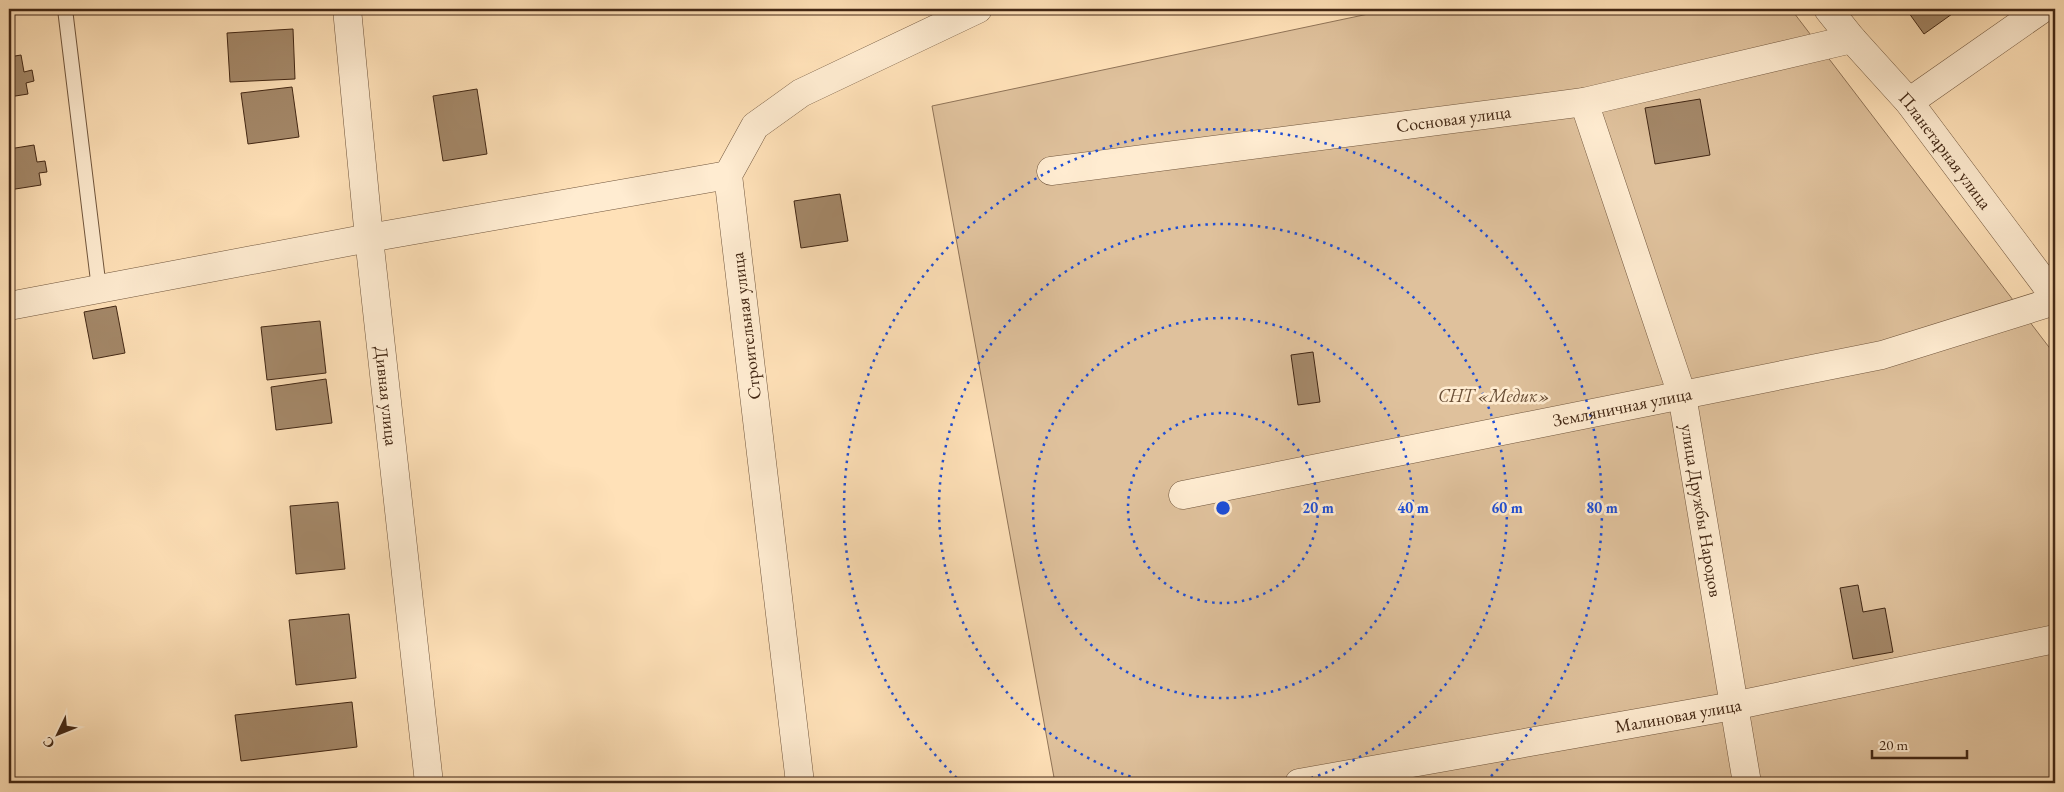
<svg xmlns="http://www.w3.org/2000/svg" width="2064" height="792" viewBox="0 0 2064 792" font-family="'EB Garamond',serif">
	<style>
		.green { fill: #dfc19c; stroke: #907458 }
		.building { fill: #a48869; stroke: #422714 }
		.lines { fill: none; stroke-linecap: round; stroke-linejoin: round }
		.lane-casing { stroke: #71563d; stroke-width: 16 }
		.street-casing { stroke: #71563d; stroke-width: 29 }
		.lane { stroke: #ffecd1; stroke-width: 14 }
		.street { stroke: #ffecd1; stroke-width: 28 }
		.ring { fill: none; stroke: #1d4ed8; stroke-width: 2.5; stroke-dasharray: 2.5 5 }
		.labels { text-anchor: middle; stroke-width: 5; stroke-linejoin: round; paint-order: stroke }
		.street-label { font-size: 18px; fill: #422714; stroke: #ffecd1 }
		.park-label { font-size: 18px; font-style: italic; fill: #694e36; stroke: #ffecd1 }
		.centre { fill: #1d4ed8; stroke: #ffecd1; stroke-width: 2.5 }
		.ring-label { font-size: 15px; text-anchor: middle; font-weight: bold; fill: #1d4ed8; stroke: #ffecd1; stroke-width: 5; stroke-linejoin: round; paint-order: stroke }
	</style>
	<rect width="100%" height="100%" fill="#ffe1b8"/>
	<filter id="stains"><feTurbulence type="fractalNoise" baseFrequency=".004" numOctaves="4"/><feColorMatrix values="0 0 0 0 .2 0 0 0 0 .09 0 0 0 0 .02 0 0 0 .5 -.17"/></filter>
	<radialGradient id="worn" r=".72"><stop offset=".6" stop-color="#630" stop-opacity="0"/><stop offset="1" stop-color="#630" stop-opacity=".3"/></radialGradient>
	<path class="green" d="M1392 9H1791L2055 355V783H1055L932 106Z"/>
	<g class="building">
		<path d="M1906 9H1959L1924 34Z"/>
		<path d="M293 29 295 79 230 82 227 33Z"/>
		<path d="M21 55 24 72 32 70 34 81 26 83 28 94 9 97V57Z"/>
		<path d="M292 87 299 137 248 144 241 93Z"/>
		<path d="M477 89 487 154 443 161 433 96Z"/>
		<path d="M1700 99 1710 155 1655 164 1645 108Z"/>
		<path d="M34 145 37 162 45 161 47 172 39 173 41 185 9 190V149Z"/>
		<path d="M840 194 848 241 801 248 794 201Z"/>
		<path d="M116 306 125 353 93 359 84 312Z"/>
		<path d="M320 321 326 373 267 380 261 327Z"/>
		<path d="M1313 352 1320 402 1298 405 1291 355Z"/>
		<path d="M326 379 332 423 276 430 271 387Z"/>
		<path d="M338 502 345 569 296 574 290 506Z"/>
		<path d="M1858 585 1863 612 1885 608 1893 652 1853 659 1840 588Z"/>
		<path d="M349 614 356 678 296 685 289 620Z"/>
		<path d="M352 702 357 747 241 761 235 715Z"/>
		<path d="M9 731 13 777 9 778Z"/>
	</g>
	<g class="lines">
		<g class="lane-casing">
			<path id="lane" d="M65 9 99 289"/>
		</g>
		<g class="street-casing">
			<g id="street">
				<path id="s1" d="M347 9 369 238 429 783"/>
				<path id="s2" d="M1828 9 1852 39 1909 102 2055 297"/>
				<path id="s3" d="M1584 102 1682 395 1747 783"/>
				<path d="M1909 102 2042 9"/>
				<path id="s4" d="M1051 171 1584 102 1852 39"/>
				<path d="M9 306 369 238 728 175"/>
				<path id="s5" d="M1183 495 1882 355 2055 301"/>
				<path d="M800 783 728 175 755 126 801 93 978 9"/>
				<path id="s6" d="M1299 783 1733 706 2055 639"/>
			</g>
		</g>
		<use href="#lane" class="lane"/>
		<use href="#street" class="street"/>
	</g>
	<g class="ring">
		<circle cx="1223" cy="508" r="95"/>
		<circle cx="1223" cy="508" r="190"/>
		<path d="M1152 783A284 284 0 1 1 1294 783"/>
		<path d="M962 783A379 379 0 1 1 1484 783"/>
	</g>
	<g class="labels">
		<g class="street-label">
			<text dy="6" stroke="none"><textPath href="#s4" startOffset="406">Сосновая улица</textPath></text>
			<text dy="6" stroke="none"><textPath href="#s2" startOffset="184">Планетарная улица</textPath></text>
			<text transform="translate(746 326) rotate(-97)" y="6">Строительная улица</text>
			<text dy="6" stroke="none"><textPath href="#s1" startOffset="389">Дивная улица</textPath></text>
			<text dy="6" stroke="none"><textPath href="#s5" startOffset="448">Земляничная улица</textPath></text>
			<text dy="6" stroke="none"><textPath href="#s3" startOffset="426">улица Дружбы Народов</textPath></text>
			<text dy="6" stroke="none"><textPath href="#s6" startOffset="385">Малиновая улица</textPath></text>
		</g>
		<g class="park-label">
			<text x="1494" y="402">СНТ «Медик»</text>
		</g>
	</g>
	<circle cx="1223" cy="508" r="8" class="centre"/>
	<g class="ring-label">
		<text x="1318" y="513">20 m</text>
		<text x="1413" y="513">40 m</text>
		<text x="1507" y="513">60 m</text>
		<text x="1602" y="513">80 m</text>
	</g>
	<rect width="2064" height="792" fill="none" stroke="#ffe1b8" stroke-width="30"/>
	<rect x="10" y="10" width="2044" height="772" fill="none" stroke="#422714" stroke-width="2.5"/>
	<rect x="15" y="15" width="2034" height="762" fill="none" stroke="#422714"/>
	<g transform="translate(58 734) rotate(227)" stroke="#ffecd1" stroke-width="4" paint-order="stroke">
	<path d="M0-4L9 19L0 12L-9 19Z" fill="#422714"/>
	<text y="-8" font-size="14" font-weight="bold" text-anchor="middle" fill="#422714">С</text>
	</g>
	<path d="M1872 750v8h95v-8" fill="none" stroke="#422714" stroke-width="2.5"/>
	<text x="1879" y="750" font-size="15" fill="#422714" stroke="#ffecd1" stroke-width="4" paint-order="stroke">20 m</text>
	<rect width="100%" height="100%" filter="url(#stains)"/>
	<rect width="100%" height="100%" fill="url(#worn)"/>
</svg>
